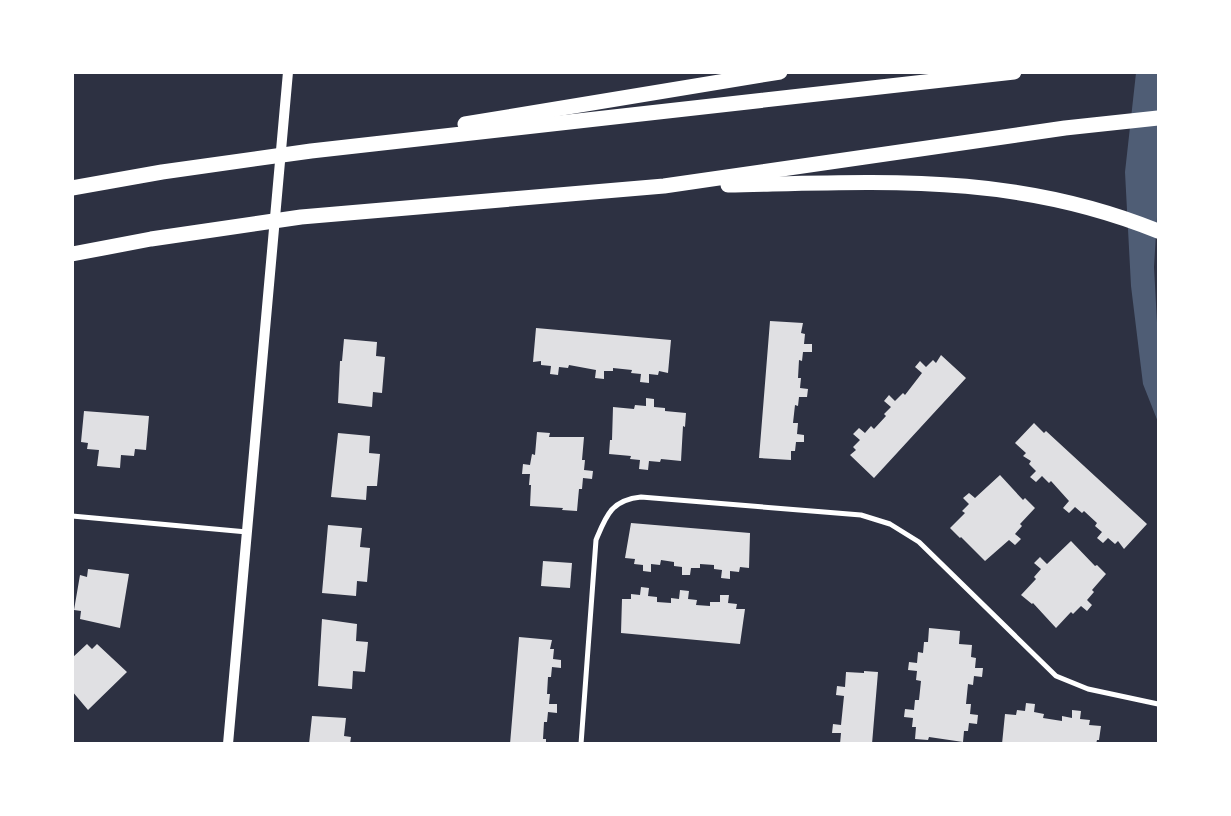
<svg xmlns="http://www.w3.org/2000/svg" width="1231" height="816" viewBox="0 0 1231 816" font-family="Roboto,sans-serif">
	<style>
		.water { fill: #4f5d75 }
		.building { fill: #e0e0e3 }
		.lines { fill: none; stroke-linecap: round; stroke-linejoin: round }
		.minor { stroke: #fff; stroke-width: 5 }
		.secondary { stroke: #fff; stroke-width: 10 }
		.motorway { stroke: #fff; stroke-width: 15 }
	</style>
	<rect width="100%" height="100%" fill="#2d3142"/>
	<path class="water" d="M1136 73H1158V201L1154 267 1158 341V422L1143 384 1131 286 1125 172Z"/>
	<g class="building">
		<path d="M770 321 803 323 801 333 805 334 804 344H812V352H803L802 361 799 360 798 378H801L800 388 808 389 807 397H799L798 406 795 405 793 423H798L797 434 804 435V442H796L795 451H791V460L759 458Z"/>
		<path d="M536 328 671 340 668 373 659 371 658 375 649 374V383L640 382 641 374 631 373 632 370 613 368V371H604V379L595 378 596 370 569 365 568 368 559 367 558 375 550 374 551 366 541 365V361L533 362Z"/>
		<path d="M344 339 377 342 376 356 385 357 382 393 373 392 372 407 338 403 340 361H342Z"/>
		<path d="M941 355 966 378 874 478 850 455 856 450 853 447 860 440 853 434 859 428 865 433 871 426 874 429 886 416 884 414 891 407 884 401 889 395 895 401 903 393 905 395 922 373 915 367 920 361 926 367 933 360 936 363Z"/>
		<path d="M646 398 654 399V407L665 408V411L686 413 685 427 683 426 681 461 661 459 660 462 649 461 648 470 639 469 640 460 630 459 631 456 609 454 610 440H612L613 407 634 409 635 405 646 406Z"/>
		<path d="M84 411 149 416 146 450 135 449 134 456 121 455 120 468 97 466 99 450 87 449 88 443 81 442Z"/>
		<path d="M1034 423 1044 433 1046 431 1147 524 1124 549 1118 541 1115 544 1108 538 1103 543 1097 538 1102 532 1095 526 1097 523 1084 511 1082 513 1075 507 1069 513 1063 508 1069 501 1051 481 1049 483 1042 476 1036 482 1030 477 1036 471 1029 464 1031 461 1023 456 1026 453 1015 443Z"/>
		<path d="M537 432 550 433 549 437H584L582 460H585L584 470 593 471 592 479 583 478 582 489H579L577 511 562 510 563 508 530 506 531 485H529L530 474H522L523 464 530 465 532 454 535 455Z"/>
		<path d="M338 433 370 436 369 453 380 454 377 486H367L366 500 331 497Z"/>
		<path d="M1000 475 1023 500 1025 498 1035 508 1020 524 1022 526 1015 534 1021 539 1015 545 1009 540 985 561 961 537 960 538 950 528 965 513 962 511 969 504 963 498 969 493 975 498Z"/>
		<path d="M631 523 750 533 749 568 740 567 739 572 730 571V579L721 578 722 570 714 569V565L700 564V568H691L690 575H682V567L674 566V562L661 560 660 565 651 564V572L643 571V565L634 564 635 559 625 558Z"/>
		<path d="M328 525 362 528 360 547 370 548 367 582 357 581 356 596 322 593Z"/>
		<path d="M1071 541 1095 566 1097 565 1106 574 1092 590 1094 592 1087 600 1092 605 1087 611 1081 606 1073 614 1071 612 1056 628 1033 603 1032 604 1021 595 1036 579 1034 577 1041 569 1034 563 1040 557 1047 564Z"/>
		<path d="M543 561 572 563 570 588 541 586Z"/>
		<path d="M88 569 129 574 120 628 80 619 81 611 74 610 80 575 87 577Z"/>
		<path d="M641 587 649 588 648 596 657 597V602L671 603V598L679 599 680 590 689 591 688 599 697 600 696 605 710 606V602H720V595H729L728 603 737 604 736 609H745L740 644 621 633 622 599H631V594L640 595Z"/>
		<path d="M322 619 357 624 356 641 368 642 365 672 353 671 352 689 318 686Z"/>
		<path d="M929 628 960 631 959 644 972 645 971 657 976 658 975 668H983L982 677 974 676 973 685 968 684 966 704H971L970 714 978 715 977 724 969 723 968 731H964L963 742 929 737 928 740 915 739 916 727H912L913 718 904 717 905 709 914 710 915 700H919L921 681 916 680 917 671 908 670 909 662 917 663 918 652 923 653 924 642H928Z"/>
		<path d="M519 637 552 640 550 649H554L553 659 561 660V668L552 667 551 677H548L547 694H550L549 704H557V713L548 712 547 722H544L543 739H546V744H510Z"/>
		<path d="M87 644 92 649 97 644 127 672 88 710 72 691V658Z"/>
		<path d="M864 671 878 672 872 744H840L841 733H832L833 724 841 725 844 696 836 695 837 686 845 687 846 672 864 673Z"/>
		<path d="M1026 703 1035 704 1034 712 1044 714 1043 718 1062 721V716L1072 718V710L1081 711 1080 719 1090 720 1089 725 1101 726 1099 740H1097L1096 744H1002L1005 714 1016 715 1017 710 1025 711Z"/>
		<path d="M312 716 346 718 344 736 351 737 350 744H309Z"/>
	</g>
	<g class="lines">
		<g class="minor">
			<path d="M72 516 247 532"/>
			<path d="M581 744 596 540C606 516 611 500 641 497L861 515 890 524 919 542 1056 676 1088 689 1158 704"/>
		</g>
		<path class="secondary" d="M228 744 288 72"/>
		<g class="motorway">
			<path d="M465 124 780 72"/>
			<path d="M728 185C881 182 1012 172 1158 231"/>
			<path d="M72 188 162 172 311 151 1014 72"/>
			<path d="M72 254 151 239 301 217 664 186 1065 128 1158 118"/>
		</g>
	</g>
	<rect width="1231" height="816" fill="none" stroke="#ffffff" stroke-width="148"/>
</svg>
